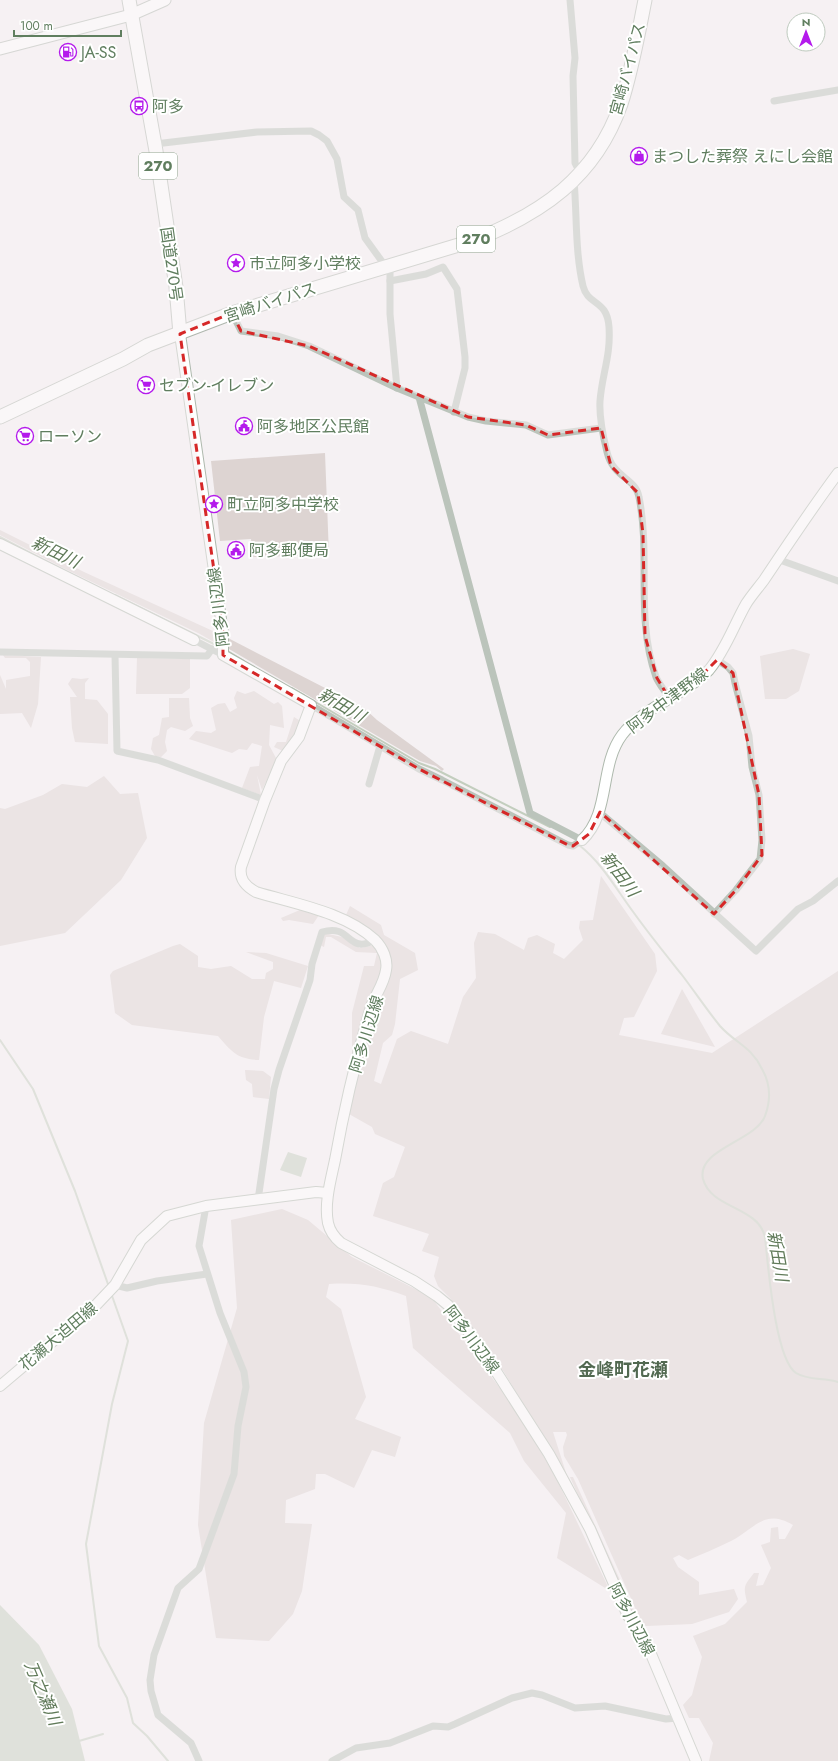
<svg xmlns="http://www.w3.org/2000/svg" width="838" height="1761" viewBox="0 0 838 1761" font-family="Jost,'Noto Sans JP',sans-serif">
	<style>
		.green { fill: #ddd4d2 }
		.water { fill: #c3cebe }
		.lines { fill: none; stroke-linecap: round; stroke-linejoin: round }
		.stream { stroke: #c3cebe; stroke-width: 2 }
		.secondary-casing { stroke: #aeb9ad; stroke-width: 12 }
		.primary-casing { stroke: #afb8af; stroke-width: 13 }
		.highway-casing { stroke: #afb7ae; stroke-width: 15 }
		.street { stroke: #bbc4bb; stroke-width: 7 }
		.secondary { stroke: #fff; stroke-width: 10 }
		.primary { stroke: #fff; stroke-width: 11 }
		.highway { stroke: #fff; stroke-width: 13 }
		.marked { fill: none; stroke: #d62828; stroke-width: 3; stroke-dasharray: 8 5; stroke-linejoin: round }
		.labels { text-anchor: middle; stroke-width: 4; stroke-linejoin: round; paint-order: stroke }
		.shield { fill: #fff; stroke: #90a58f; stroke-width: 1 }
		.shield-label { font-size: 15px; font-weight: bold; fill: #607e5f }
		.poi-label { font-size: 16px; fill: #607e5f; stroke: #fff; text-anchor: start }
		.street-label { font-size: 16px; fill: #607e5f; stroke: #fff }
		.water-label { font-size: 17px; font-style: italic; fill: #607a59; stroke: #fff }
		.quarter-label { font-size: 18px; font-weight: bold; fill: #526951; stroke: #fff }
	</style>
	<rect width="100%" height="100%" fill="#f5f1f3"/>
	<g class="green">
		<path d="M325 453 329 555 253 557 251 539 220 541 211 461Z"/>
		<path d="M0 530 84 572 215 632 219 637V645L200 634 63 568 0 535Z"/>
		<path d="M228 638 364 708 377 720 444 769 442 771 436 766 420 761 229 649Z"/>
		<path d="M793 649 810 654 799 691 786 699H765L760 656Z"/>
		<path d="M3 655 41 657 38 704 31 728 22 713 0 714V675L6 689V680L30 676V662L26 658H5Z"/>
		<path d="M137 658 190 659V688L182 694H136Z"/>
		<path d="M72 678 81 679 89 678 85 683V699L97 700 108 714V744L75 742 72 728 70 697H77L68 684Z"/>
		<path d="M237 691 245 694 254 691 274 704 278 702 282 706 284 728 270 725 269 745 277 760 262 790 257 775 261 795 242 788 250 767 259 766 262 746 252 743 247 750 239 749 232 753 189 739 196 731 211 733 216 730 211 708 218 704 225 703 230 712 237 708 234 698Z"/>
		<path d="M169 698H189L190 718 193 726 185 731 171 727 167 730 165 742 167 751 161 757 155 756 151 749 153 738 159 735 162 718 169 717Z"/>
		<path d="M294 717 302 722 296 736 283 751 274 747 277 742H286Z"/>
		<path d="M104 776 120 794 138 793 147 838 121 880 65 933 0 946V808L5 809 43 795 62 784 87 787Z"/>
		<path d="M601 876 655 954 657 971 634 1017 624 1018 619 1035 712 1053 838 971V1761H709L713 1743 699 1718H689L683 1705 692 1695 702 1657 693 1636 725 1624 747 1602C743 1586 744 1586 754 1573H759L756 1586 763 1585 771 1568 761 1545 770 1542 771 1528 778 1527 779 1539H785L793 1525C763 1508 755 1529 731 1541 717 1548 702 1554 688 1560L679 1555 673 1558 678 1567 699 1582V1595L734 1589 738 1599 729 1612 692 1624 646 1626 641 1621 578 1479 564 1456 563 1447 567 1435 566 1432H553L568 1479 504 1372 450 1298 438 1286 434 1276 439 1257 422 1251 429 1234 373 1216 383 1183 394 1177 405 1147 375 1134 372 1127 349 1114 352 1056V1013L364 966H374L377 953 356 952 331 937H326L324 947 320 945 324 933 342 937 360 948 375 945 377 937 346 915 350 906 381 925 384 935 415 953 418 970 400 979 395 1024 392 1035 383 1043 374 1081 381 1084 397 1039 411 1031 448 1044 463 997 476 978 474 943 478 932 495 934 524 950 528 938 537 935 555 944 553 953 564 959 583 940 579 928 580 921 593 920Z"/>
		<path d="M300 910 319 915 313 924 289 920 283 921 281 918Z"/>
		<path d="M180 944 198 956V967L211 969 231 966 252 979H265L266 973 273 969V962L246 952 266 953 308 966 301 988 274 981 264 1017 259 1060C237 1059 232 1052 218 1036L132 1025 115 1013 110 975 113 971 173 946Z"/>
		<path d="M682 989 715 1047 661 1034Z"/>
		<path d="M245 1070 263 1071 271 1077 269 1099 253 1097 252 1084 246 1080Z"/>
		<path d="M282 1209 308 1220 352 1257 431 1297 521 1416 557 1480 610 1591 557 1558 566 1513 524 1461 510 1433 413 1348 406 1296C379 1286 358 1282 329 1284L326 1297 341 1309 366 1397 355 1419 401 1437 395 1457 372 1450 354 1488 325 1474H316L315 1489 286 1500 285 1523 312 1524 302 1591 293 1614 269 1641 216 1638 198 1525 204 1423 237 1308 231 1220Z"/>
		<path d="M570 1477H573L641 1626 632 1617Z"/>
	</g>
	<g class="water">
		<path d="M288 1152 307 1158 301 1177 280 1170Z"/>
		<path d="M0 1605 39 1645 72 1709 85 1761H0Z"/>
	</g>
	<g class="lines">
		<g class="stream">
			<path d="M0 537 57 567"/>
			<path d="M115 595 220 647"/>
			<path d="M226 650 244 661"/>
			<path d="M292 688 304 695"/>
			<path d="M312 700 419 763 435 769 550 827"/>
			<path d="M579 845C603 864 616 889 634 913 649 934 666 955 682 975 695 992 707 1010 720 1026 735 1043 751 1046 762 1069 770 1083 771 1100 765 1116 756 1141 696 1149 703 1179 711 1209 758 1206 765 1237 768 1264 775 1359 796 1373 809 1381 824 1377 838 1382"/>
			<path d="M0 1040 33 1089 75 1191 109 1287"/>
			<path d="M111 1293 128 1341 112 1404 86 1544 99 1646 127 1698 133 1723 147 1736 168 1761"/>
			<path d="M79 1741 103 1734"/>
		</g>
		<g class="secondary-casing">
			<g id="secondary">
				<path d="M180 334 223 633V655L311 705 299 737 281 761 265 800 241 867C239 879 245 886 256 892 295 904 345 912 375 940 383 948 388 960 386 970 384 985 374 996 370 1010 356 1059 344 1109 335 1160 331 1179 324 1203 328 1223 330 1232 334 1237 341 1243L414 1281 437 1296 448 1305 483 1351 549 1454 590 1529 628 1616 643 1635 696 1761"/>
				<path d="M0 544 194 640"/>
				<path d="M582 840C611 813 599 766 622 735 643 707 685 695 709 670 725 651 734 625 746 604 751 596 758 588 764 580 788 544 812 508 838 473"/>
				<path d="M0 1386 97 1304 115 1285 141 1240 167 1216 206 1206 316 1192 328 1193"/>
			</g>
		</g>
		<g class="primary-casing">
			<path id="primary" d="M0 49 131 15 165 0"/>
		</g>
		<g class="highway-casing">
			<g id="highway">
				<path d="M129 0 156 151 176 287 180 334"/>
				<path d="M0 417 123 359 148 345 232 313 472 241C541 214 595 178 621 104 632 70 638 35 645 0"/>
			</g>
		</g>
		<g class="street">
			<path d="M570 0 575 58 573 76 575 163 580 173"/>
			<path d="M774 101 838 90"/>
			<path d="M155 144 257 132 311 131 319 135 327 141 337 159 344 197 358 210 365 238 386 267"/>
			<path d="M574 180C577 215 575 252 583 286 588 306 607 299 609 327 611 356 602 374 600 401 599 418 603 436 607 452 613 478 636 478 639 497 651 558 635 617 656 677 659 684 665 691 669 698"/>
			<path d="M390 266V314L397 388"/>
			<path d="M390 281 426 274 443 267 457 289 465 357V368L454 412"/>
			<path d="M232 313 241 331 278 336 309 346 397 388 468 417 486 421 526 425 548 435 601 428"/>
			<path d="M777 559 838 581"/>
			<path d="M194 640 223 655"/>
			<path d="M0 652 207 656 212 649"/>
			<path d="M115 655 117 751 158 760 265 800"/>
			<path d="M311 705 419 769 442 780 568 845 573 846 582 840 530 813 419 397"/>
			<path d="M369 784 380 746"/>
			<path d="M599 812 663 866 756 951 798 909 813 901 838 881"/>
			<path d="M714 914 736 890 760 859 762 840 759 795 752 767 749 736 735 683 733 673 728 667 717 660"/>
			<path d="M258 1200 274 1089 279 1070 310 980 312 964 322 932C346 925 347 943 360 944 365 945 371 942 376 940"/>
			<path d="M115 1285 127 1288 157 1281 207 1274"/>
			<path d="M199 1761 191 1743 158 1715 151 1691 150 1680 154 1655 178 1588 199 1569 234 1474 238 1426 246 1387 244 1372 220 1313 199 1246 206 1206"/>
			<path d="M332 1761 356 1748 390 1743 433 1726 448 1727 455 1724 512 1698 532 1693 542 1695 575 1708 605 1706 666 1719 678 1718"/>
		</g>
		<use href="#secondary" class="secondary"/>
		<use href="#primary" class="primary"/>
		<use href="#highway" class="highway"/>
	</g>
	<path d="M0 0H838V1761H0ZM232 313 241 331 309 346 468 417 526 425 548 435 601 428 611 466 638 493 643 534 645 636 657 678 669 698 694 683 717 660 733 673 759 795 762 855 736 890 714 914 600 812 589 834 573 846 568 845 419 769 223 655V633L180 334Z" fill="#f5f1f3" fill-opacity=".55" fill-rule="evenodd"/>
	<path class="marked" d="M232 313 241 331 309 346 468 417 526 425 548 435 601 428 611 466 638 493 643 534 645 636 657 678 669 698 694 683 717 660 733 673 759 795 762 855 736 890 714 914 600 812 589 834 573 846 568 845 419 769 223 655V633L180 334Z"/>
	<defs>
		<g id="fuel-ring" transform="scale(0.9)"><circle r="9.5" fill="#fff" stroke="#b41aec" stroke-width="1.5"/><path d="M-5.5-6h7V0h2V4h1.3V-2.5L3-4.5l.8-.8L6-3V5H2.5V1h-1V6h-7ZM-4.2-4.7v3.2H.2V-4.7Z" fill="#b41aec"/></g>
		<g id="bus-ring" transform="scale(0.9)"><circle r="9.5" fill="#fff" stroke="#b41aec" stroke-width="1.5"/><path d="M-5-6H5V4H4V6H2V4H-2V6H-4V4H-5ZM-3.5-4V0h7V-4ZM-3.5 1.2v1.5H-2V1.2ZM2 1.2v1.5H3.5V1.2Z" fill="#b41aec"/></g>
		<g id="shop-ring" transform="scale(0.9)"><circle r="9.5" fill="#fff" stroke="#b41aec" stroke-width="1.5"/><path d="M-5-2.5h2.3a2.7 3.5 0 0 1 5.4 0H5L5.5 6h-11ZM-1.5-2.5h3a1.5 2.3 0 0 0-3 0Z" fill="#b41aec"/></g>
		<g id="sight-ring" transform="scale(0.9)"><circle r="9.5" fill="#fff" stroke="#b41aec" stroke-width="1.5"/><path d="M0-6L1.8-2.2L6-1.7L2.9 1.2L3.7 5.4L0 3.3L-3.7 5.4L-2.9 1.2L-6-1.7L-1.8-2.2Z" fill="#b41aec"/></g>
		<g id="supermarket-ring" transform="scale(0.9)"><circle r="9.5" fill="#fff" stroke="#b41aec" stroke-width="1.5"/><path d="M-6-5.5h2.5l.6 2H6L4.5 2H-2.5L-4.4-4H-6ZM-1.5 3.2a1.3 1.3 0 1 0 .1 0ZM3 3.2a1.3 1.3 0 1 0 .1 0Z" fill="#b41aec"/></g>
		<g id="civic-ring" transform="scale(0.9)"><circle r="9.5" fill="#fff" stroke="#b41aec" stroke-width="1.5"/><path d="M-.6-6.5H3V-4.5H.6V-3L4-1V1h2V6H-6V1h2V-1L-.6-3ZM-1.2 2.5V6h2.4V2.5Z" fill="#b41aec"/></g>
	</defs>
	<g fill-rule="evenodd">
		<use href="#fuel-ring" x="68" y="52"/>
		<use href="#bus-ring" x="139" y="106"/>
		<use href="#shop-ring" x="639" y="156"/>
		<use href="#sight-ring" x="236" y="263"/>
		<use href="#supermarket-ring" x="146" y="385"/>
		<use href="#civic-ring" x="244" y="426"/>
		<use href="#supermarket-ring" x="25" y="436"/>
		<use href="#sight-ring" x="214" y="504"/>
		<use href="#civic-ring" x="236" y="550"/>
	</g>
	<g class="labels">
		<g class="shield">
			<rect x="139" y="153" width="38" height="26" rx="3"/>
			<rect x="457" y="226" width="38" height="26" rx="3"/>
		</g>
		<g class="shield-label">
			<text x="158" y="171">270</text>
			<text x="476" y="244">270</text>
		</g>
		<g class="poi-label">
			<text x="81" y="58">JA-SS</text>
			<text x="152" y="112">阿多</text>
			<text x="652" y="162">まつした葬祭 えにし会館</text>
			<text x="249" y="269">市立阿多小学校</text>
			<text x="159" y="391">セブン-イレブン</text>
			<text x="257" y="432">阿多地区公民館</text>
			<text x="38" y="442">ローソン</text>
			<text x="227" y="510">町立阿多中学校</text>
			<text x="249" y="556">阿多郵便局</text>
		</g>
		<g class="street-label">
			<text transform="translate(627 69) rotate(-75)" y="6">宮崎バイパス</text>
			<text transform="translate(172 264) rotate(82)" y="6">国道270号</text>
			<text transform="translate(270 302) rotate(-18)" y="6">宮崎バイパス</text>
			<text transform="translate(218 607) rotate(-97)" y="6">阿多川辺線</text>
			<text transform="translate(667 700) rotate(-37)" y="6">阿多中津野線</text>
			<text transform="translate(366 1034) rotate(-73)" y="6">阿多川辺線</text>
			<text transform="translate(58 1336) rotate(-40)" y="6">花瀬大迫田線</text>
			<text transform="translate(472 1339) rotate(53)" y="6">阿多川辺線</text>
			<text transform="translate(632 1619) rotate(62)" y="6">阿多川辺線</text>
		</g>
		<g class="water-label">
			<text transform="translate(56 552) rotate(26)" y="6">新田川</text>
			<text transform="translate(342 705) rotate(30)" y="6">新田川</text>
			<text transform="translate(620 874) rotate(53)" y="6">新田川</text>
			<text transform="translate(778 1256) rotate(80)" y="6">新田川</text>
			<text transform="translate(43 1693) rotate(67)" y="6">万之瀬川</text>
		</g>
		<g class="quarter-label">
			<text x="623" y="1376">金峰町花瀬</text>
		</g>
	</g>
	<g transform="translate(806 32)"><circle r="19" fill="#ffffff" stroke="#bfcbbf"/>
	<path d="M0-3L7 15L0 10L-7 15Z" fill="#b41aec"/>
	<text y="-6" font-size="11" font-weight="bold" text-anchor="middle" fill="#607e5f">N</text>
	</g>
	<path d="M14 30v6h107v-6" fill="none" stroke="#607e5f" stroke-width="2"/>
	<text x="20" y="30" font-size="12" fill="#607e5f" stroke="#ffffff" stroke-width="3" paint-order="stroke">100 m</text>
</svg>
